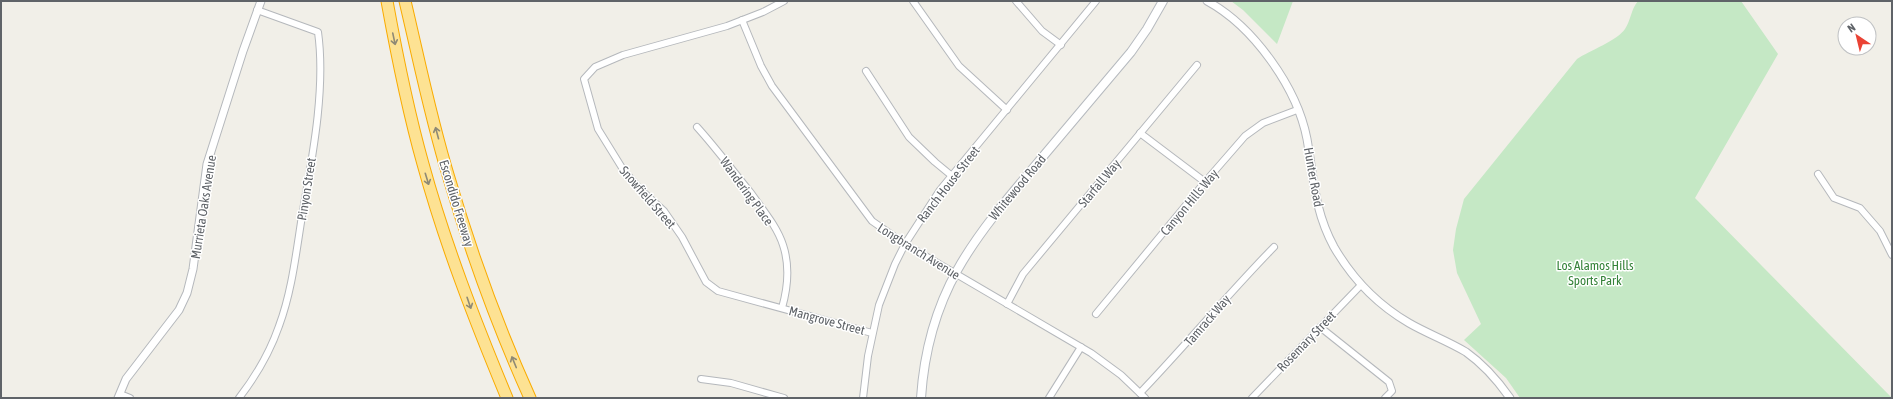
<svg xmlns="http://www.w3.org/2000/svg" width="1893" height="399" viewBox="0 0 1893 399" font-family="'Asap Condensed',sans-serif">
	<style>
		.park { fill: #c5e8c5 }
		.lines { fill: none; stroke-linecap: round; stroke-linejoin: round }
		.minor-casing { stroke: #b5b8bc; stroke-width: 8 }
		.tertiary-casing { stroke: #b5b8bc; stroke-width: 9 }
		.secondary-casing { stroke: #b6babf; stroke-width: 10 }
		.motorway-casing { stroke: #f9ab00; stroke-width: 13 }
		.minor { stroke: #fff; stroke-width: 6 }
		.tertiary { stroke: #fff; stroke-width: 7 }
		.secondary { stroke: #fff; stroke-width: 8 }
		.motorway { stroke: #fde293; stroke-width: 11 }
		.oneway { stroke: #8e8975 }
		.labels { text-anchor: middle; stroke-width: 3; stroke-linejoin: round; paint-order: stroke }
		.street-label { font-size: 13px; fill: #5f6368; stroke: #fff }
		.park-label { font-size: 13px; fill: #348238; stroke: #fff }
	</style>
	<rect width="100%" height="100%" fill="#f1efe8"/>
	<g class="park">
		<path d="M1231 1H1293L1277 44 1243 10Z"/>
		<path d="M1638 1H1741L1778 54 1695 198 1892 398H1520L1506 378 1464 340 1481 324 1457 273 1453 250 1456 229 1464 199 1577 59C1589 51 1618 40 1625 29 1631 20 1631 9 1638 1Z"/>
	</g>
	<g class="lines">
		<g class="minor-casing">
			<g id="minor">
				<path d="M784 1 763 12 727 26 623 55 595 67 584 79 598 129 624 171 642 191 664 211 682 237 706 282 718 291 872 333"/>
				<path d="M913 1 959 66 1007 110"/>
				<path d="M1016 1 1042 31 1061 45"/>
				<path d="M742 20 761 66 772 86 872 221 905 244 1091 353 1121 375 1145 398"/>
				<path d="M866 71 909 137 935 162 952 176"/>
				<path d="M697 127C716 148 733 171 751 193 762 209 777 226 783 245 790 266 788 287 782 308"/>
				<path d="M1140 133 1205 182"/>
				<path d="M1818 174 1834 198 1860 208 1880 231 1892 255"/>
				<path d="M1007 304 1023 274 1197 65"/>
				<path d="M1096 314 1205 182 1245 136 1263 123 1297 110"/>
				<path d="M1320 327 1389 382 1392 391 1385 398"/>
				<path d="M701 379 731 383 784 398"/>
				<path d="M1140 393C1186 345 1228 294 1274 247"/>
				<path d="M120 394 130 398"/>
				<path d="M239 398C256 376 270 352 279 326 292 291 296 253 302 216 312 159 326 89 318 32L257 10"/>
				<path d="M863 398 868 356 879 305 895 264 905 244 940 190 1096 1"/>
				<path d="M1049 398 1081 347"/>
				<path d="M1252 398 1361 285"/>
			</g>
		</g>
		<g class="tertiary-casing">
			<g id="tertiary">
				<path d="M1207 1C1253 26 1297 87 1307 139 1314 179 1314 210 1334 247 1352 278 1378 305 1409 323 1428 334 1448 341 1466 352 1483 364 1498 381 1510 398"/>
				<path d="M118 398 126 379 179 310 187 293 193 269 207 164 243 51 261 1"/>
			</g>
		</g>
		<g class="secondary-casing">
			<path id="secondary" d="M921 398C928 291 974 238 1040 160 1070 124 1101 88 1131 52L1147 29 1163 1"/>
		</g>
		<g class="motorway-casing">
			<g id="motorway">
				<path d="M387 1C397 56 408 111 423 164 445 244 475 321 507 398"/>
				<path d="M405 1C419 60 431 120 449 178 471 253 498 327 530 398"/>
			</g>
		</g>
		<use href="#minor" class="minor"/>
		<use href="#tertiary" class="tertiary"/>
		<use href="#secondary" class="secondary"/>
		<use href="#motorway" class="motorway"/>
	</g>
	<defs><path id="oneway-shaft" d="M-6 0H5M1.5-3L5.5 0L1.5 3" fill="none" stroke-width="1.6" stroke-linecap="round" stroke-linejoin="round"/></defs>
	<g class="oneway">
		<use href="#oneway-shaft" transform="translate(394 39) rotate(78)"/>
		<use href="#oneway-shaft" transform="translate(437 133) rotate(-105)"/>
		<use href="#oneway-shaft" transform="translate(427 179) rotate(73)"/>
		<use href="#oneway-shaft" transform="translate(469 303) rotate(71)"/>
		<use href="#oneway-shaft" transform="translate(514 362) rotate(-112)"/>
	</g>
	<g class="labels">
		<g class="street-label">
			<text transform="translate(1314 177) rotate(80)" y="5">Hunter Road</text>
			<text transform="translate(1099 183) rotate(-50)" y="5">Starfall Way</text>
			<text transform="translate(948 184) rotate(-52)" y="5">Ranch House Street</text>
			<text transform="translate(1017 187) rotate(-50)" y="5">Whitewood Road</text>
			<text transform="translate(306 189) rotate(-81)" y="5">Pinyon Street</text>
			<text transform="translate(747 191) rotate(54)" y="5">Wandering Place</text>
			<text transform="translate(648 197) rotate(49)" y="5">Snowfield Street</text>
			<text transform="translate(1189 202) rotate(-50)" y="5">Canyon Hills Way</text>
			<text transform="translate(457 203) rotate(73)" y="5">Escondido Freeway</text>
			<text transform="translate(203 207) rotate(-81)" y="5">Murrieta Oaks Avenue</text>
			<text transform="translate(919 251) rotate(32)" y="5">Longbranch Avenue</text>
			<text transform="translate(827 320) rotate(15)" y="5">Mangrove Street</text>
			<text transform="translate(1207 320) rotate(-49)" y="5">Tamrack Way</text>
			<text transform="translate(1306 341) rotate(-46)" y="5">Rosemary Street</text>
		</g>
		<g class="park-label">
			<text x="1595" y="270">Los Alamos Hills<tspan x="1595" dy="15">Sports Park</tspan></text>
		</g>
	</g>
	<rect width="1893" height="399" fill="none" stroke="#5f6368" stroke-width="4"/>
	<g transform="translate(1857 36) rotate(325)"><circle r="19" fill="#ffffff" stroke="#bfc1c3"/>
	<path d="M0-3L7 15L0 10L-7 15Z" fill="#ea4335"/>
	<text y="-6" font-size="11" font-weight="bold" text-anchor="middle" fill="#5f6368">N</text>
	</g>
</svg>
